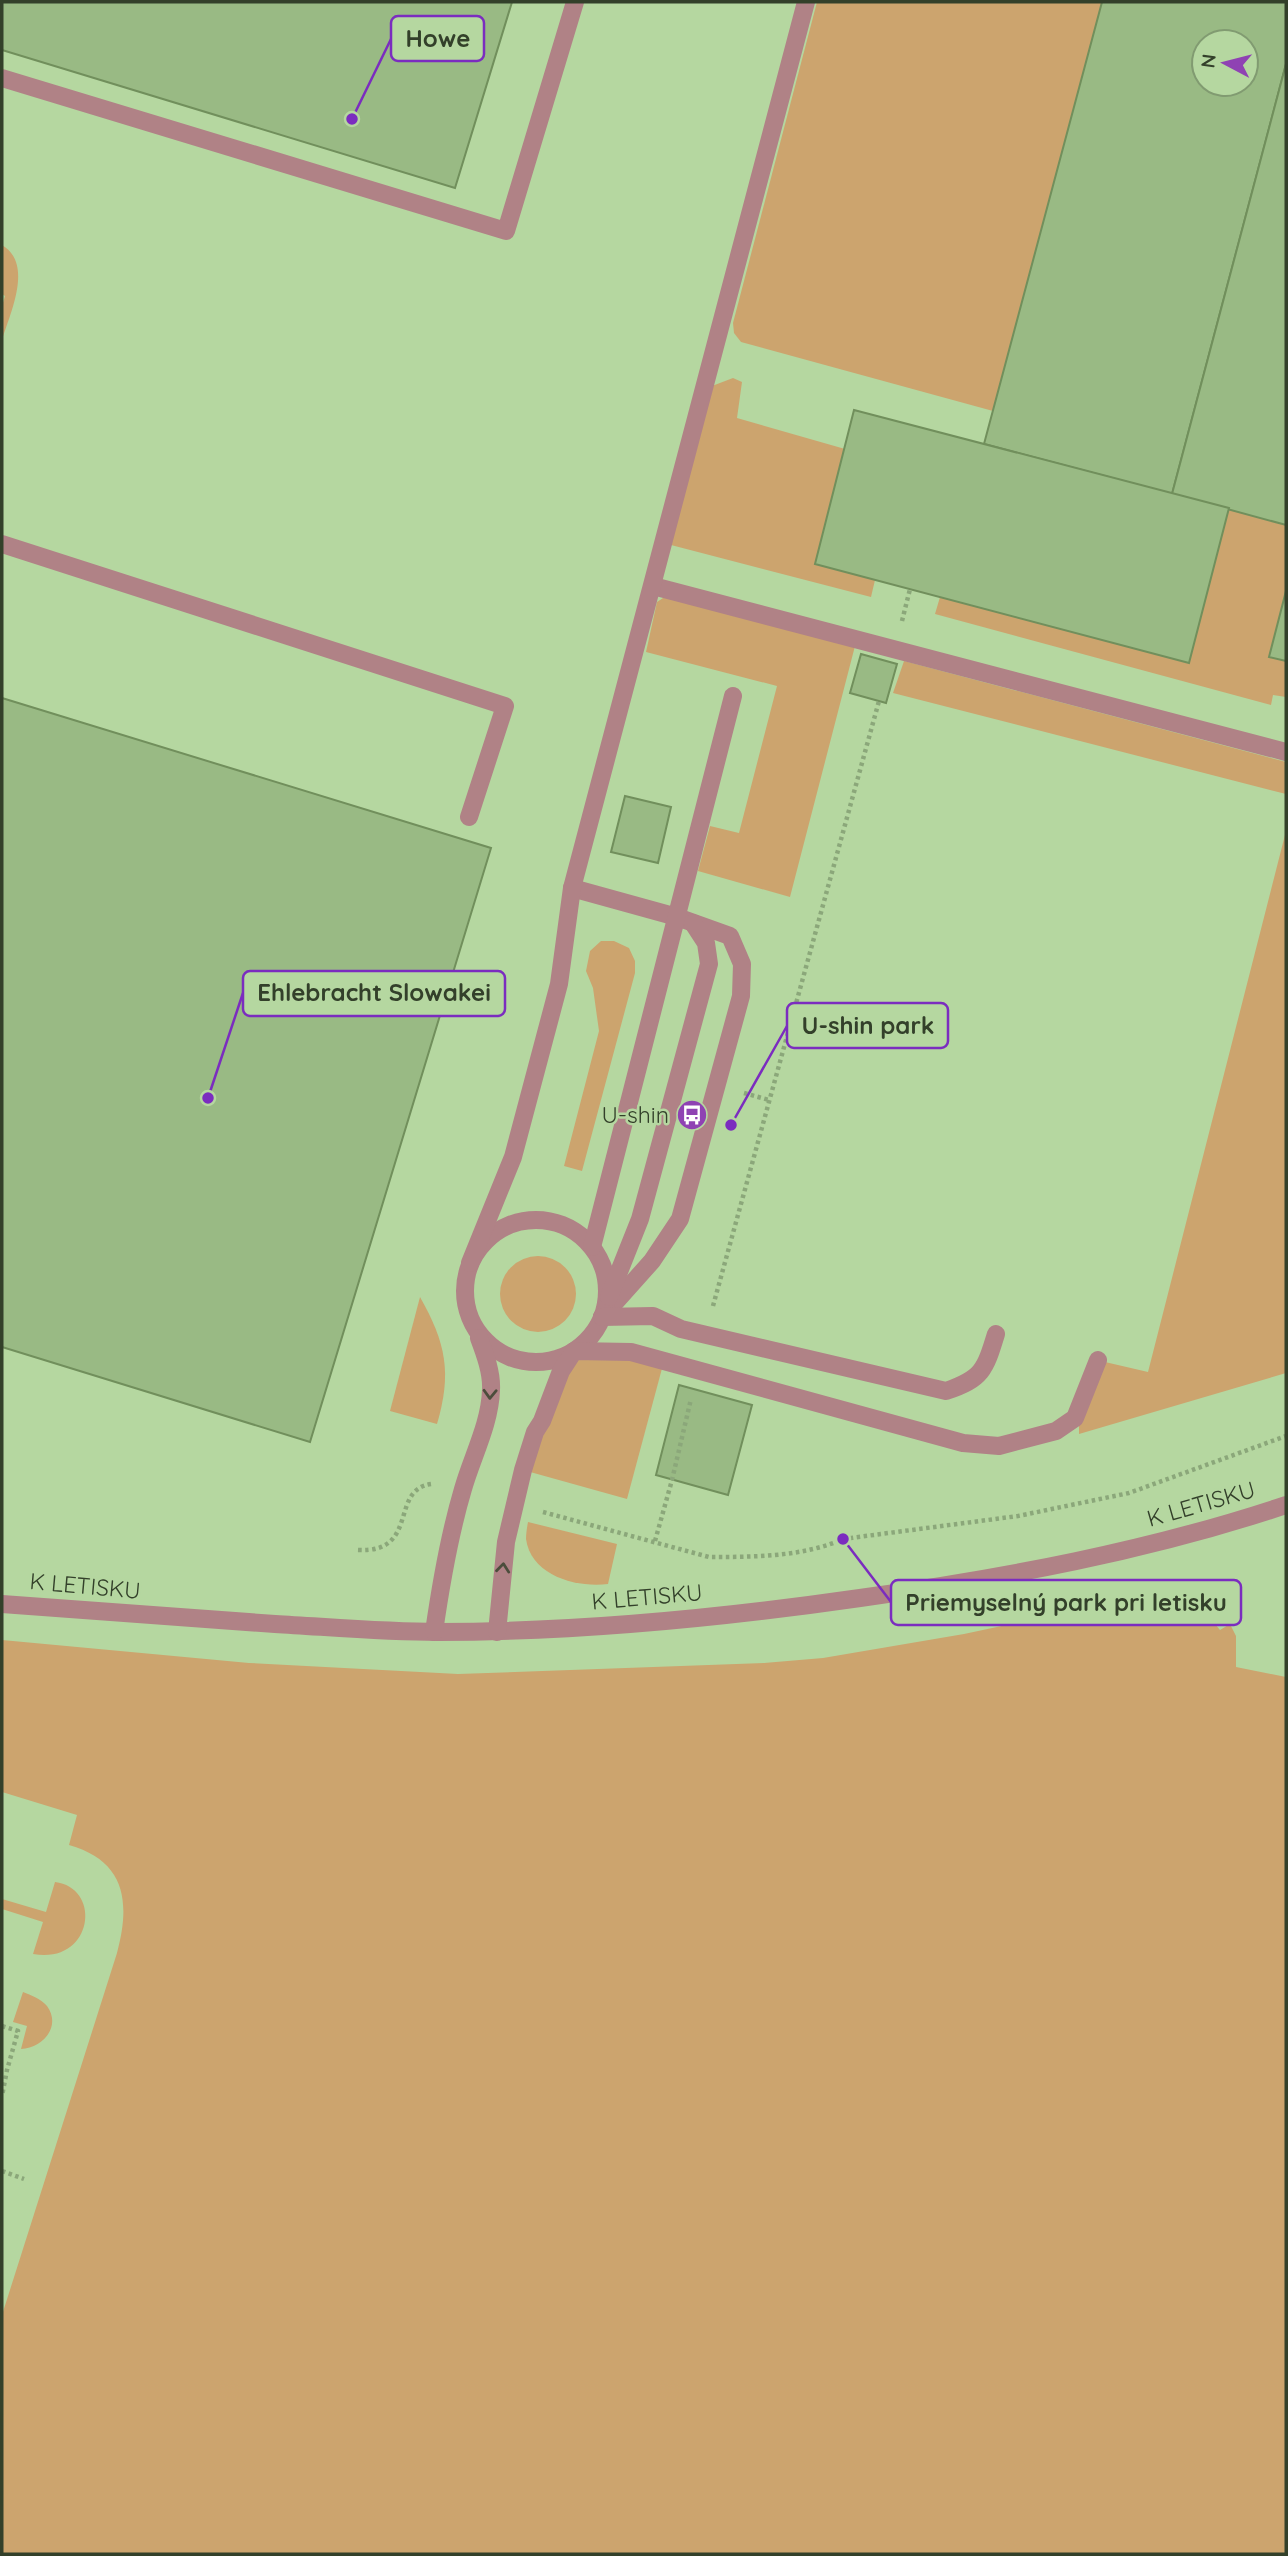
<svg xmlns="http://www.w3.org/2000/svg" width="1288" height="2556" viewBox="0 0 1288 2556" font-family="Quicksand,sans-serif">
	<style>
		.green { fill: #cca46e }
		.building { fill: #99ba84; stroke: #718f5c; stroke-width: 2; fill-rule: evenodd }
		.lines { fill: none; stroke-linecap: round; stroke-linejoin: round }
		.path { stroke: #8ba77a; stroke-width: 4.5; stroke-dasharray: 3.5 3.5; stroke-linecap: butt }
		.minor { stroke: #b08286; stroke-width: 18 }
		.oneway { stroke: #4c4d3c }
		.labels { text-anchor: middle; stroke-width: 5; stroke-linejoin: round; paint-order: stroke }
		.poi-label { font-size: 23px; fill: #33402a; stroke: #b5d7a0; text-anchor: end }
		.street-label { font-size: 23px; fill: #33402a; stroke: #b5d7a0 }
		.leader { fill: none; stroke: #7b2cbf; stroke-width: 2.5 }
		.callout-dot { fill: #7b2cbf; stroke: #b5d7a0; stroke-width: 2.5 }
		.callout { fill: #b5d7a0; stroke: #7b2cbf; stroke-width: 2.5 }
		.callout-label { font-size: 24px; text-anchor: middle; font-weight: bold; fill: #33402a }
	</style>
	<rect width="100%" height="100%" fill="#b5d7a0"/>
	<g class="green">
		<path d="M817 2H1102L993 411 741 342 734 333 733 323Z"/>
		<path d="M2 245C34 264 10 313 2 340V306L5 296 2 294Z"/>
		<path d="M733 378 742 382 737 418 845 449 815 564 875 580 871 597 671 545 712 386Z"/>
		<path d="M1229 508 1286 525V591L1269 657 1286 661V697L1273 695 1271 705 935 614 940 597 1189 663Z"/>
		<path d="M666 596 855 646 790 897 698 871 710 826 739 833 777 686 646 652 657 602Z"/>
		<path d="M904 661 1286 762V794L893 693Z"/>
		<path d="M1286 831V1373L1079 1434V1423L1105 1362 1148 1372Z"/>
		<path d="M601 941H614L629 948 635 961V973L582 1171 564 1166 599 1031 593 988 586 971 590 951Z"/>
		<circle cx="538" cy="1294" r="38"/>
		<path d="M420 1297C446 1343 452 1373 437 1424L390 1411Z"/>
		<path d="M574 1351 664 1361 627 1499 523 1470Z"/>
		<path d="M528 1522 617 1544 608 1584C577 1588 531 1576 526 1539 526 1534 527 1527 528 1522Z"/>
		<path d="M1159 1594C1187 1597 1203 1608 1220 1630L1230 1624 1236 1636V1667L1286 1677V2554H2V2315L117 1953C131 1901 125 1861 69 1845L77 1815 2 1792V1640L249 1663 458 1674 764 1663 823 1658 964 1634 1128 1599Z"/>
		<path d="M55 1882C103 1888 93 1965 33 1954L43 1922 2 1909V1899L46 1912Z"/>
		<path d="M23 1992C31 1995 41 1999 47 2006 62 2027 42 2048 21 2049L27 2026 13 2022Z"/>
	</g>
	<g class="building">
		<path d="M2 2H512L455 188 2 50Z"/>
		<path d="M1102 2H1286V64L1172 494 984 444ZM1204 42H1246V84H1204Z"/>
		<path d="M1286 64V525L1172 494Z"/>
		<path d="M854 410 1229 508 1189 663 815 564Z"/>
		<path d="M1286 591V661L1269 657Z"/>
		<path d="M861 654 897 664 886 703 850 693Z"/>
		<path d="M2 698 491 848 310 1442 2 1347Z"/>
		<path d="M625 796 671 807 658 863 611 852Z"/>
		<path d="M679 1385 752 1405 728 1495 656 1475Z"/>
	</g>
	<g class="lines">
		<g class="path">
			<path d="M902 621 910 589"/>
			<path d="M744 1093 769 1100"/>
			<path d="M713 1306 879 701"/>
			<path d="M543 1512 709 1557C753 1557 803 1557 843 1539L1018 1516 1129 1493 1286 1436"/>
			<path d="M655 1541 672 1480 691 1399"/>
			<path d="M358 1550C420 1553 389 1490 431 1484"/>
			<path d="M2 2026 18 2031 7 2070 2 2096"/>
			<path d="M2 2171 24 2179"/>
		</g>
		<g class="minor">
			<path d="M2 78 506 231 575 2"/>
			<path d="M2 544 505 706 469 817"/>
			<path d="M653 586 1286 752"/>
			<path d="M572 888 677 917 730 936 742 964 741 996 680 1219 652 1261 602 1317"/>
			<circle cx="536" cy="1291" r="71"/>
			<path d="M592 1247 733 696"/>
			<path d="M470 1263 513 1157 559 984 572 888 806 2"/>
			<path d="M609 1297 640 1219 709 964 706 943 693 923"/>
			<path d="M602 1317 653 1316 681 1329 946 1391C982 1379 985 1370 996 1334"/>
			<path d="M2 1604C93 1611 184 1618 275 1624 329 1627 384 1632 438 1632 579 1632 721 1618 860 1598 1004 1578 1148 1551 1286 1505"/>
			<path d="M434 1632C441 1583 449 1536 463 1489 472 1457 490 1424 491 1390 492 1373 485 1354 479 1338"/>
			<path d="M497 1632 506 1542 523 1470 535 1432 542 1421 561 1371 574 1351 631 1352 963 1443 999 1446 1056 1431 1075 1418 1098 1360"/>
		</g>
	</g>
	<defs><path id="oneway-chevron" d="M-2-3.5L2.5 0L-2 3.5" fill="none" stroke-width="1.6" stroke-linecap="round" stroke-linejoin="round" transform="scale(1.75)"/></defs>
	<g class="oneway">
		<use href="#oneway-chevron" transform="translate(490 1394) rotate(92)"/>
		<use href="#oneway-chevron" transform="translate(503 1568) rotate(-84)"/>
	</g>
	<defs>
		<g id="bus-disc" transform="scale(1.575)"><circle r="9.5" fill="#8f42b3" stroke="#b5d7a0"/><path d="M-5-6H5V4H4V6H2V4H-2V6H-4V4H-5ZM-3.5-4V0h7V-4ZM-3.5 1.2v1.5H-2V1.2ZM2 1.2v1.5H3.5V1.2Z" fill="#fff"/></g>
	</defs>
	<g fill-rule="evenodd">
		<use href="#bus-disc" x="692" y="1115"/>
	</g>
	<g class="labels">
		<g class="poi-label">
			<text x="669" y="1123">U-shin</text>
		</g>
		<g class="street-label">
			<text transform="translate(1201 1504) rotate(-16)" y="8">K LETISKU</text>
			<text transform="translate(85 1586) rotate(5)" y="8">K LETISKU</text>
			<text transform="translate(647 1597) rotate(-5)" y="8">K LETISKU</text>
		</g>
	</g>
	<path class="leader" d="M352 119L391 39M208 1098L243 993M731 1125L787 1026M843 1539L891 1602"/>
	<g class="callout-dot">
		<circle cx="352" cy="119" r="7"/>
		<circle cx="208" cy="1098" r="7"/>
		<circle cx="731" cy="1125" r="7"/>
		<circle cx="843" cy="1539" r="7"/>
	</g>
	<g class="callout">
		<rect x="391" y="16" width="93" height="45" rx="7"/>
		<rect x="243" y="971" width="262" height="45" rx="7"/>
		<rect x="787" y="1003" width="161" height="45" rx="7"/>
		<rect x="891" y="1580" width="350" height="45" rx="7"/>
	</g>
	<g class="callout-label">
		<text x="438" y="47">Howe</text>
		<text x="374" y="1001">Ehlebracht Slowakei</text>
		<text x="868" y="1034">U-shin park</text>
		<text x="1066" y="1611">Priemyselný park pri letisku</text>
	</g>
	<rect width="1288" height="2556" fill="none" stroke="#33402a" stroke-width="7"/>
	<g transform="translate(1225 63) rotate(277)"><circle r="33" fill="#b5d7a0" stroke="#819b71" stroke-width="2"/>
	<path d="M0-5L12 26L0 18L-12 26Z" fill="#8f42b3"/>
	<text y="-10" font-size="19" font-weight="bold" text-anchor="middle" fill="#33402a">N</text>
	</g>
</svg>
